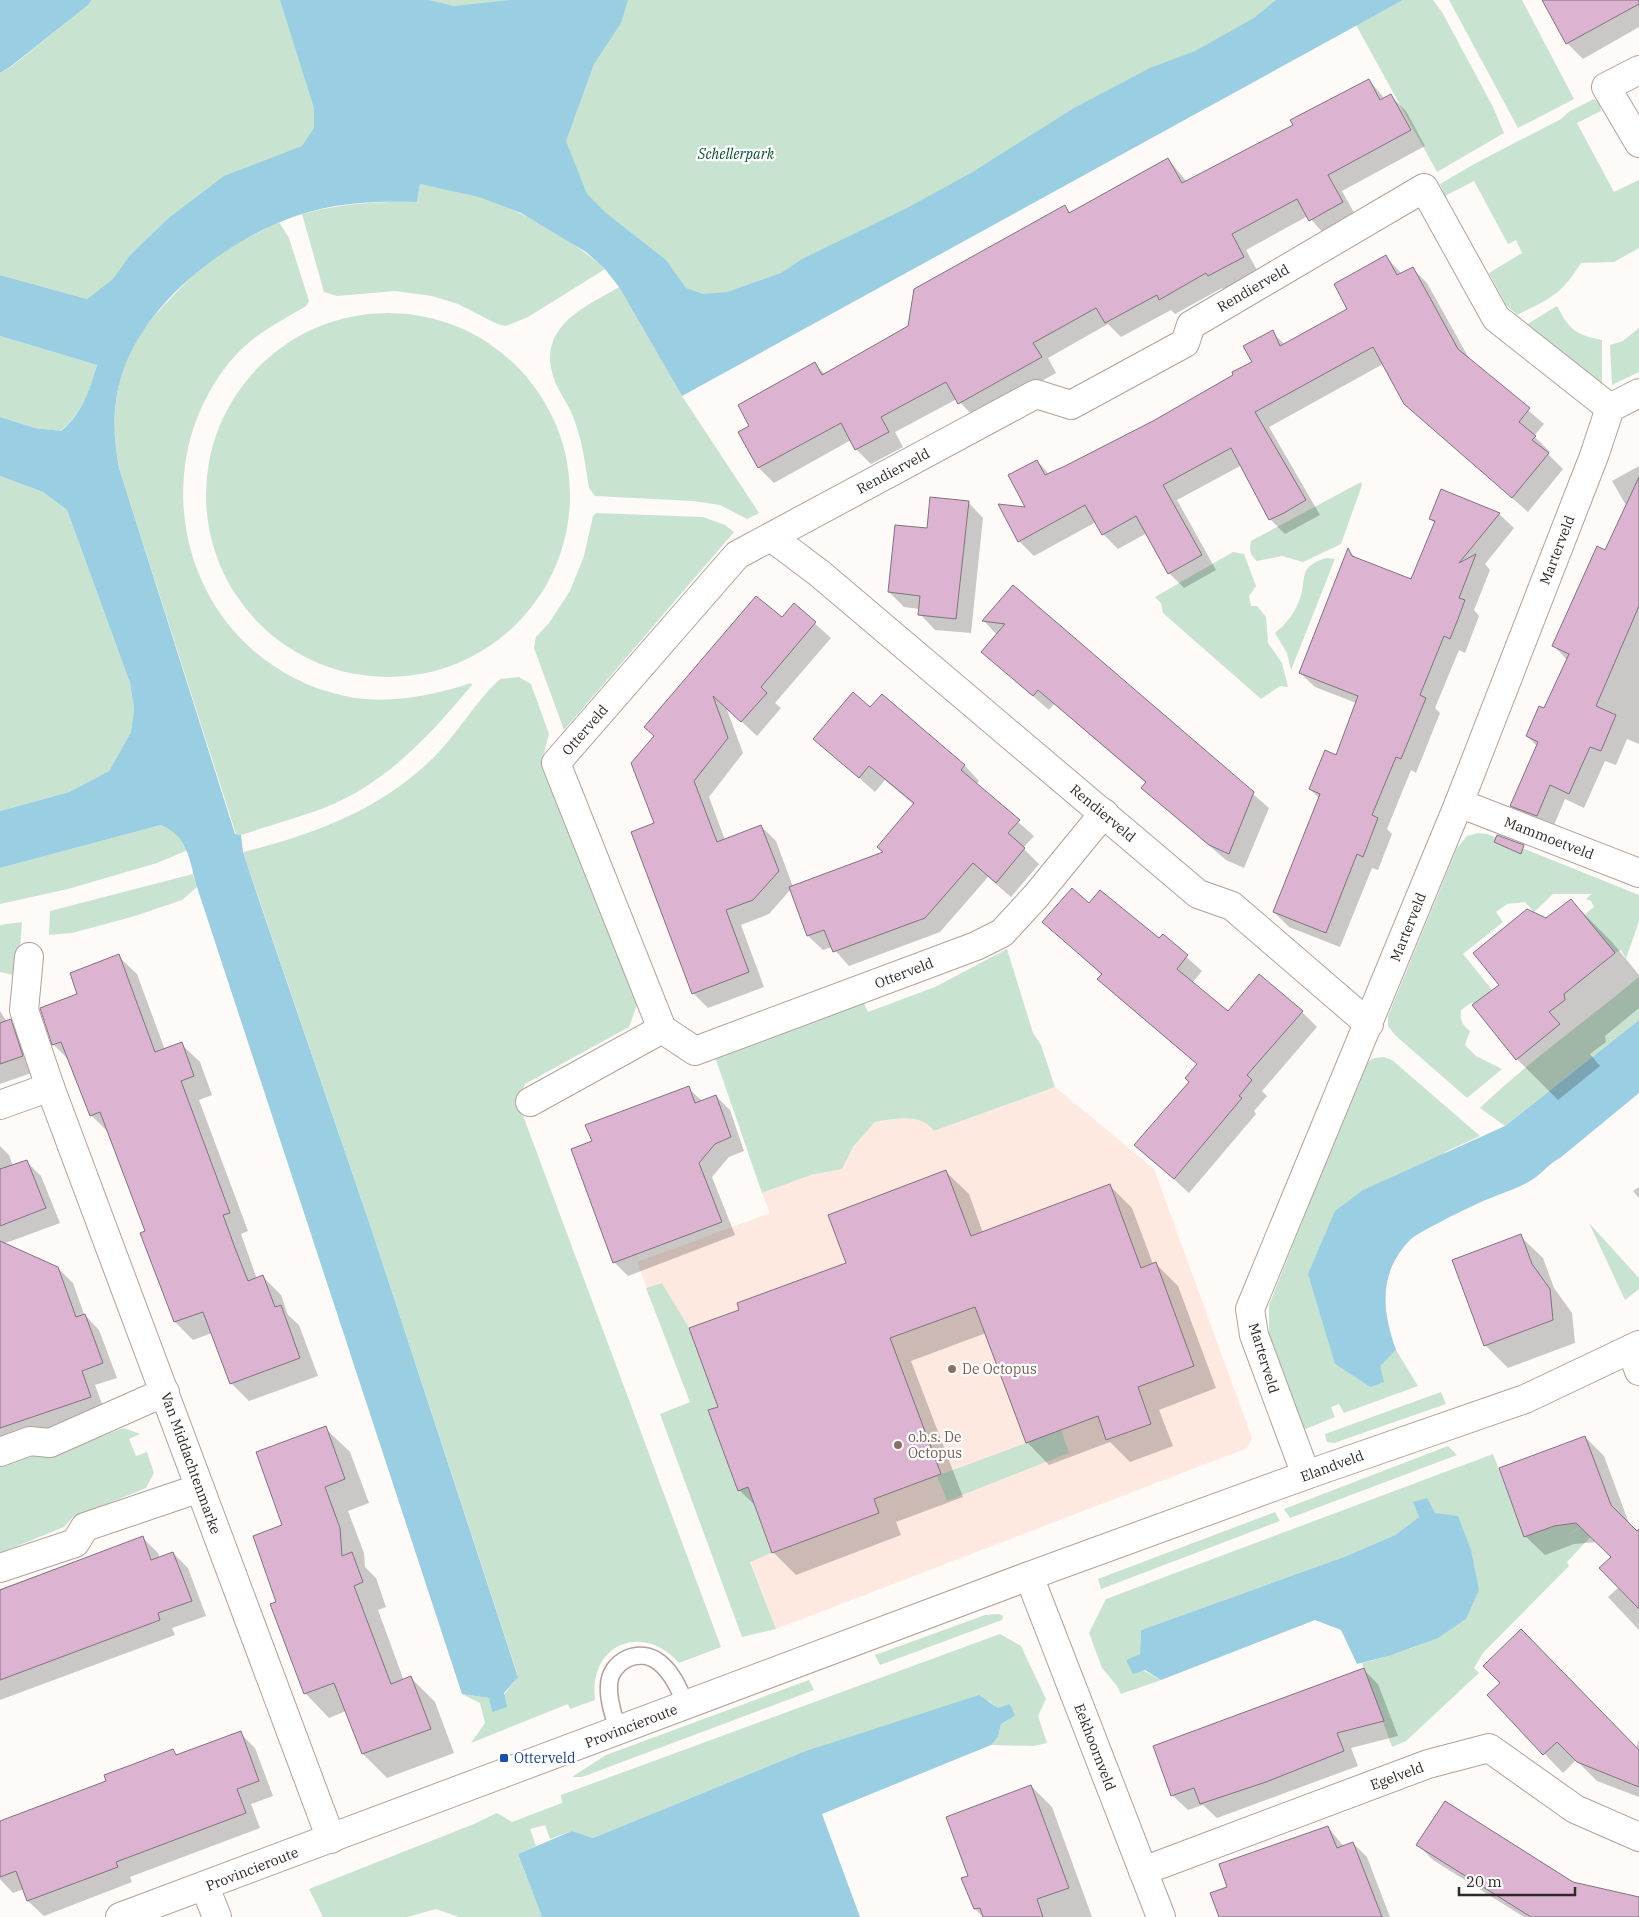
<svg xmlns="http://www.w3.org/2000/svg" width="1639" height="1917" viewBox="0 0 1639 1917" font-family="'IBM Plex Serif',serif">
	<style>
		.built { fill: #fee9e0 }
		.green { fill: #c8e4d0 }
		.water { fill: #9acee2 }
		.shadow { fill: #0003 }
		.building { fill: #dcb4d1; stroke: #80737c }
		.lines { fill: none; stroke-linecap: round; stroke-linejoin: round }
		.lane-casing { stroke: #b2a19a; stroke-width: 19 }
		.street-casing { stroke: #b2a19a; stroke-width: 30 }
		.lane { stroke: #fff; stroke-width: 16 }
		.street { stroke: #fff; stroke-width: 28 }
		.education-dot { fill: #8d6e63; stroke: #fff; stroke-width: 2 }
		.transit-dot { fill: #1a4fb4; stroke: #fff; stroke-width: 2 }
		.labels { text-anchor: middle; stroke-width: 4.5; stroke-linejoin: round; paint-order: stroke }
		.park-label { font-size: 14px; font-style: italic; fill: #0b512c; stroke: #fff }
		.street-label { font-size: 14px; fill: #2f2825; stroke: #fff }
		.education-label { font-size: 14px; fill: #785e54; stroke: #fff; text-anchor: start }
		.transit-label { font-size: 14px; fill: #164399; stroke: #fff; text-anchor: start }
	</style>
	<rect width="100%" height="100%" fill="#fdfaf8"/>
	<path class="built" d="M1055 1087 1154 1169 1252 1438 1247 1448 776 1629 637 1262 770 1213 762 1193 811 1175 841 1169 853 1147 875 1122 911 1117 929 1124 935 1131Z"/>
	<g class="green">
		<path d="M92 0H1342L701 348 523 143 184 207 130 255 114 279 87 299 0 275V73L11 67 87 6Z"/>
		<path d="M1403 0H1433L1442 12 1493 107 1504 133 1437 172 1356 25Z"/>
		<path d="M1449 0H1522L1574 99 1518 128Z"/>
		<path d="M1594 99 1600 104 1601 111 1577 123 1614 192 1639 180V248L1614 262 1581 263C1560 296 1551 298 1517 315L1506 305 1489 273 1522 253 1516 240 1508 244 1474 181 1445 196 1440 184 1476 163 1561 119 1570 111Z"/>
		<path d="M420 184C440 188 460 191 480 197 525 212 570 238 605 269L528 317 506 326 497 324 458 304 432 296 395 291 337 296 324 292 302 214C340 204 377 201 417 202Z"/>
		<path d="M279 222 289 238 309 301 306 306C288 317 268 327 252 340 218 367 195 412 187 453 166 564 233 672 345 696 386 705 432 696 471 683L472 685C430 735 387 783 324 808 297 818 268 826 241 835L236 834 119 468C111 427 113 380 135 342 144 326 158 312 171 298 186 282 203 264 222 252 239 241 260 232 279 222Z"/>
		<path d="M619 287 682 396 759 513 747 519 720 505 693 501 595 496 589 488C585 463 582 438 572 414 566 400 555 387 552 372 540 325 587 306 619 287Z"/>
		<path d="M1557 306C1569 329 1575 335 1602 340V385L1526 325Z"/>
		<circle cx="388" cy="495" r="182"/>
		<path d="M1639 328V372L1612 385 1610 345 1623 341Z"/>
		<path d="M0 336 97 365C89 391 82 414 60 431L35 428 0 417Z"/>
		<path d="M0 476 43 492 67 510 130 683 134 709 131 732 109 771 69 792 0 811Z"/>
		<path d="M1361 482 1362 485 1341 544 1303 562 1282 556 1257 561C1250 555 1249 550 1251 541Z"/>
		<path d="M596 513 703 517 725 525 734 532 564 730 534 648 536 637 549 623 570 591 584 556 593 516Z"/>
		<path d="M1233 552 1244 554 1256 586 1249 596 1251 606H1257L1266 617 1268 643 1282 663 1288 687 1280 686 1261 699 1163 613 1161 603 1155 597Z"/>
		<path d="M1327 558 1335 559 1291 670 1287 653 1275 633C1286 624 1294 614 1299 601 1308 580 1296 566 1327 558Z"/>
		<path d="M519 677 531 684 549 734 543 757 637 1005 629 1027 525 1084 518 1102 721 1647 679 1663C643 1622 588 1644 595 1700L570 1709 568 1704 471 1743 485 1723 480 1703 462 1694 489 1698 492 1711 518 1676 371 1228 243 852C316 834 383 809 437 754 459 731 476 701 500 679Z"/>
		<path d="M161 825 174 831 188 850 157 863 68 889 0 904V868Z"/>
		<path d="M1478 833 1487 834 1639 895V921L1626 959 1621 950 1615 953 1584 915 1594 907 1591 901 1586 899 1592 894H1553L1534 912 1525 902 1507 904 1496 912 1503 922 1463 954 1497 996 1484 1004 1471 1003 1461 1010C1460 1020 1462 1025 1470 1031L1465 1045 1476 1056 1502 1069 1467 1098 1395 1035 1388 1026V1016L1457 848 1467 836Z"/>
		<path d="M193 874 197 887 182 900 135 916 72 933 49 935 50 911Z"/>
		<path d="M22 922 18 976 0 972V925Z"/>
		<path d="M1007 949 1033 1033 1041 1045 1055 1087 934 1131C920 1112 895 1119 875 1122L853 1147 842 1169 811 1175 762 1193 715 1057 864 1003 868 1012 935 987Z"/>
		<path d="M1639 977V1020L1505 1126 1480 1108C1529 1061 1586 1021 1639 977Z"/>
		<path d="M1384 1057 1392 1060 1480 1136 1445 1152 1335 1364 1370 1387 1379 1366 1396 1350 1418 1386 1344 1413 1339 1404 1331 1407 1335 1417 1303 1430 1269 1344V1305L1365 1064 1374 1058Z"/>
		<path d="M1589 1223 1639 1278V1289L1625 1300Z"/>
		<path d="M662 1283 689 1328 718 1407 708 1411 738 1490 748 1487 772 1553 750 1562 776 1629 742 1637 660 1414 690 1402 646 1288Z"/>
		<path d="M1441 1392 1446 1404 1334 1443 1327 1442 1325 1434Z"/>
		<path d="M124 1428 140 1434 129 1439 136 1456 147 1452 154 1473 146 1488 72 1518 64 1527 0 1553V1467L39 1452 49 1455Z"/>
		<path d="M1061 1430 1069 1453 947 1501 937 1476Z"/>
		<path d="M1448 1446 1457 1455 1290 1518 1284 1509Z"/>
		<path d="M1493 1454 1524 1536 1554 1526 1585 1523 1565 1538 1585 1524 1593 1534 1567 1562 1569 1566 1483 1653 1474 1668 1479 1673 1406 1741 1392 1747 1362 1663C1403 1653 1431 1643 1466 1619L1419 1517 1395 1535 1344 1557 1141 1630 1140 1654 1126 1661 1161 1680 1121 1694 1117 1686 1102 1668 1089 1633 1106 1599Z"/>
		<path d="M1275 1512 1280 1521 1101 1589 1098 1579Z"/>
		<path d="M999 1614 1003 1616 1002 1620 880 1665 875 1655 985 1615Z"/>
		<path d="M1000 1634 1021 1646 1046 1699 1038 1716 1047 1743 1033 1746 991 1745 998 1737 1001 1724 1015 1716 998 1708 989 1701 803 1752 593 1838 572 1831 550 1839 545 1825 530 1829 536 1846 518 1854 542 1917H459L436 1909 407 1917H323L309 1889 474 1824 497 1813 512 1822 562 1803 561 1795Z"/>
		<path d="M809 1680 814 1690 582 1777H572L606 1755Z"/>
	</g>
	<g class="water">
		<path d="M0 0H92L87 6 10 67 0 73Z"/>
		<path d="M280 0H428L454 6 511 0H628L621 23 594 64 566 141 587 194 606 213 666 260 686 288 703 294 727 292 781 273 802 259 907 208 971 173 1074 108 1150 68 1195 51 1254 18 1276 0H1403L682 396 619 287 605 269 586 252 521 213 479 197 420 184 417 202C378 201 339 202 302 214 231 236 147 300 123 371 112 403 113 436 119 468L235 834 241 835 243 852 261 906 371 1228 518 1677 504 1693 507 1707 492 1712 489 1698 462 1694 197 887C189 860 189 837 161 825L0 868V811L69 792 109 771 131 732 134 709 130 683 67 510 43 492 0 476V417L35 428 61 431C82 414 89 391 97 365L0 336V275L87 299 113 279 130 255 170 217 224 176 302 146 314 128V108Z"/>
		<path d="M1639 1020V1093L1560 1158C1548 1164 1541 1175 1530 1181 1515 1190 1496 1195 1481 1202 1468 1208 1418 1232 1410 1240 1378 1273 1382 1311 1396 1350L1380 1366 1384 1382 1370 1387 1335 1364 1308 1274 1335 1211 1363 1190 1505 1126Z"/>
		<path d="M1427 1498 1435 1513 1458 1516 1471 1550 1479 1590 1466 1619 1438 1638 1392 1655 1357 1664 1341 1630 1315 1620 1161 1680 1145 1670 1133 1674 1126 1660 1140 1654 1141 1630 1344 1557 1395 1535 1419 1517 1413 1502Z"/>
		<path d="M979 1695 998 1708 1010 1704 1015 1716 1001 1724 998 1737 991 1745 822 1814 860 1917H542L518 1854 572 1831 593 1838 803 1752Z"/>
	</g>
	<g class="shadow">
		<path d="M1558 0H1639V27L1583 59 1568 44 1548 9Z"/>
		<path d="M1369 80 1385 99 1391 96 1406 111 1425 146 1342 191 1357 218 1325 235 1308 216 1246 250 1258 272 1224 290 1222 288 1175 314 1171 310 1121 337 1108 324 1048 358 1056 373 975 418 957 399 895 432 903 447 871 464 856 449 851 440 774 483 759 468 751 427 815 364 825 374 909 327 1065 207 1071 213 1168 159 1187 182 1294 125Z"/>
		<path d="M1386 257 1402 274 1412 268 1427 283 1470 360 1544 424 1534 436 1550 452 1548 454 1563 469 1528 512 1405 403 1383 364 1269 427 1320 515 1285 534 1270 519 1242 465 1177 500 1216 570 1184 588 1169 573 1147 533 1118 549 1103 534 1096 522 1034 556 1019 541 1037 461 1049 474 1154 422 1234 376 1254 362 1272 332 1285 345 1349 310Z"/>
		<path d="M1639 466V744L1627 739 1616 765 1605 761 1584 808 1565 799 1552 830 1526 821 1511 806 1537 746 1527 736 1545 710 1567 660 1554 646 1606 551 1627 507 1612 481Z"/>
		<path d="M1442 491 1499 514 1514 528 1485 564 1490 570 1474 610 1479 616 1465 653 1459 650 1435 708 1440 713 1416 773 1411 770 1387 829 1392 834 1378 870 1372 868 1340 947 1289 927 1274 912 1319 798 1310 789 1337 756 1356 703 1315 687 1300 673 1348 550 1358 560 1411 580 1435 523 1430 519Z"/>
		<path d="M968 502 983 518 971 633 935 630 920 614V609L904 607 889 592 928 529Z"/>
		<path d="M1013 587 1269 808 1244 868 1226 860 1158 802 1143 787 1146 783 1054 704 1049 710 998 666 997 635 984 621Z"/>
		<path d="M794 605 831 638 775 703 781 708 757 736 726 707 743 753 709 797 725 840 761 826 776 841 793 887 885 853 914 805 885 780 875 792 815 739 870 709 882 695 965 766 979 781 976 785 1034 836 1023 848 1039 864 1011 897 988 877 940 932 849 966 832 947 823 950 808 936 791 889 769 914 741 925 764 987 708 1008 693 993 656 824 633 763Z"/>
		<path d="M1571 901 1612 942 1639 975V1008L1605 1036 1606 1042 1590 1054 1600 1066 1558 1100 1517 1059 1501 985 1546 919Z"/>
		<path d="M1089 905 1160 940 1163 936 1202 971 1192 983 1228 1013 1302 1012 1317 1027 1262 1091 1267 1096 1254 1111 1256 1114 1189 1193 1136 1145 1190 1082 1198 1065 1114 994 1099 979 1102 975 1044 922Z"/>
		<path d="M118 956 137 974 165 1050 181 1044 200 1062 212 1095 199 1100 248 1231 241 1234 253 1268 257 1279 263 1277 281 1295 288 1315 299 1325 318 1376 249 1401 231 1383 212 1333 193 1340 175 1322 147 1231 109 1133 91 1115 70 1061 54 1045 41 1009 79 995Z"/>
		<path d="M0 1011 7 1022 10 1021 25 1036 37 1071 0 1084Z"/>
		<path d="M688 1088 702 1101 716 1096 730 1110 744 1151 729 1157 712 1177 735 1235 628 1276 614 1262 594 1142Z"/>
		<path d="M0 1146 9 1155 13 1166 26 1161 41 1176 60 1223 3 1244 58 1268 73 1283 84 1314 99 1330 117 1378 95 1385 105 1412 0 1448Z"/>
		<path d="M946 1172 969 1194 983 1233 1110 1186 1132 1208 1153 1264H1156L1178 1286 1216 1388 1159 1410 1173 1446 1130 1462 1110 1442 1049 1465 1027 1442 986 1333 911 1361 963 1497 896 1522 901 1535 796 1575 773 1552 757 1507 739 1490 720 1407 740 1310 848 1264Z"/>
		<path d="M1639 1187V1198L1633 1191Z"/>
		<path d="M1520 1236 1543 1258 1554 1288 1572 1313 1575 1343 1508 1368 1485 1345Z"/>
		<path d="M325 1428 350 1452 369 1503 348 1511 364 1553 365 1567 376 1578 386 1607 378 1610 404 1681 411 1678 435 1702 454 1753 387 1778 363 1754 346 1711 329 1718 305 1693 277 1602 284 1525Z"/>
		<path d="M1585 1437 1604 1456 1630 1526 1639 1535V1630L1608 1597 1619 1587 1612 1557 1597 1542 1574 1544 1545 1555 1525 1536Z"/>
		<path d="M143 1538 158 1553 160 1558 173 1553 188 1568 206 1616 172 1628 175 1635 0 1700V1589Z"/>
		<path d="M1363 1669 1378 1684 1398 1736 1351 1748 1358 1766 1217 1818 1203 1805 1188 1810 1172 1795Z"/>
		<path d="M1488 1695 1636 1748 1639 1739V1797L1597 1781 1576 1760 1563 1773Z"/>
		<path d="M240 1733 255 1748 273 1796 251 1804 260 1828 130 1877 132 1882 44 1916 28 1901 24 1889 13 1893 0 1879V1822L108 1782 173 1751 178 1756Z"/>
		<path d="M1031 1786 1052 1807 1092 1917H983L975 1909 969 1876Z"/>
		<path d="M1328 1827 1344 1847 1353 1843 1367 1857 1390 1917H1221L1229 1888Z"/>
		<path d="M1418 1845 1574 1917H1524L1433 1860Z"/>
	</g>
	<g class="building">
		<path d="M1542 0H1639V4L1566 44Z"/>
		<path d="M1369 79 1380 100 1391 94 1411 130 1328 175 1343 202 1309 221 1297 199 1232 234 1244 257 1208 276 1206 273 1159 300 1157 295 1105 323 1096 308 1033 343 1042 357 958 404 946 382 881 417 889 432 855 450 841 423 758 468 738 432 749 426 738 405 815 362 822 375 908 326 914 289 1065 205 1069 213 1168 158 1182 183 1293 125 1290 120Z"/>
		<path d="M1386 255 1397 275 1413 267 1458 349 1530 408 1519 422 1536 436 1532 440 1549 453 1512 498 1404 404 1373 347 1255 412 1306 500 1284 513 1269 520 1231 448 1163 485 1202 555 1168 574 1136 516 1102 535 1085 505 1018 542 998 504 1025 507 1008 475 1037 460 1045 475 1065 466 1153 421 1233 375 1232 372 1252 362 1243 346 1273 330 1280 346 1347 309 1334 284Z"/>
		<path d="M1639 477V606L1596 706 1616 715 1601 751 1590 747 1569 794 1550 785 1537 816 1510 806 1538 742 1526 736 1539 706 1544 708 1569 654 1552 646 1597 546 1605 550Z"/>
		<path d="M1441 489 1500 513 1459 563 1476 554 1459 598 1465 600 1458 619 1450 639 1444 636 1420 695 1426 698 1401 759 1396 757 1372 815 1378 818 1363 857 1357 854 1326 933 1273 912 1320 794 1309 789 1325 750 1336 755 1358 696 1299 673 1348 548 1352 556 1411 579 1435 521 1429 519Z"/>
		<path d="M930 497 969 501 956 619 918 615 920 596 888 592 895 525 927 528Z"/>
		<path d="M1013 585 1254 792 1229 854 1209 845 1141 788 1146 782 1038 690 1033 696 981 652 1005 624 982 621Z"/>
		<path d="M756 596 782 617 794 603 816 622 761 687 767 693 741 722 713 696 728 738 694 781 717 842 761 825 779 871 753 900 726 910 749 972 692 994 631 832 654 823 631 763 654 736 644 727Z"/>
		<path d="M853 692 870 707 882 694 965 765 961 770 1020 820 1008 833 1025 848 996 883 973 863 925 918 833 952 824 930 807 936 789 887 883 852 877 847 914 803 869 766 859 778 813 739Z"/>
		<path d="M1497 835 1524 845 1521 854 1494 842Z"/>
		<path d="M1072 888 1089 903 1100 890 1159 938 1163 934 1188 955 1177 969 1228 1011 1259 974 1303 1011 1247 1075 1252 1080 1239 1096 1242 1098 1174 1179 1134 1145 1189 1082 1185 1078 1197 1064 1097 979 1102 974 1042 922Z"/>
		<path d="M1571 899 1615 953 1564 994 1565 1000 1549 1012 1560 1024 1516 1060 1472 1005 1499 985 1473 953 1527 909 1546 918Z"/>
		<path d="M119 954 155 1052 182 1042 194 1076 181 1081 230 1213 223 1215 235 1248 248 1281 263 1275 275 1307 281 1305 300 1358 230 1384 203 1312 174 1322 140 1233 145 1231 100 1112 90 1116 61 1042 52 1045 40 1008 77 994 70 973Z"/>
		<path d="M11 1019 23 1056 0 1064V1023Z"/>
		<path d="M689 1086 695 1103 716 1095 731 1137 715 1144 699 1163 722 1222 613 1263 571 1149 592 1141 585 1125Z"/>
		<path d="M27 1160 46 1208 0 1226V1169Z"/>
		<path d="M946 1170 971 1236 1110 1184 1141 1268 1156 1262 1194 1366 1138 1387 1151 1424 1106 1440 1098 1416 1026 1443 975 1307 890 1338 941 1474 874 1499 879 1513 772 1553 748 1487 738 1491 708 1410 718 1407 689 1328 739 1310 737 1303 846 1263 828 1215Z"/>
		<path d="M1521 1234 1532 1264 1550 1289 1553 1320 1484 1346 1452 1260Z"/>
		<path d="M0 1241 58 1267 76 1317 85 1314 103 1363 82 1371 91 1397 0 1428Z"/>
		<path d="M326 1426 345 1479 325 1487 340 1528 342 1556 352 1552 363 1582 354 1586 391 1684 411 1676 431 1729 362 1754 334 1683 304 1694 270 1604 276 1602 253 1536 282 1525 256 1452Z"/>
		<path d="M1585 1436 1611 1505 1637 1531 1639 1529V1609L1599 1568 1611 1557 1576 1523 1554 1526 1524 1537 1499 1468Z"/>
		<path d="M143 1536 151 1560 173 1552 192 1601 158 1613 160 1620 0 1680V1590Z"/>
		<path d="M1521 1629 1639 1750V1787L1577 1762 1557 1742 1543 1755 1487 1695 1500 1683 1483 1666Z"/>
		<path d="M1364 1668 1384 1721 1337 1733 1344 1751 1266 1782 1200 1804 1194 1788 1171 1796 1153 1746Z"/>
		<path d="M241 1731 259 1781 237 1789 246 1813 116 1862 118 1867 27 1901 16 1871 0 1877V1821L106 1781 104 1775 139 1762 173 1749 176 1755Z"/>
		<path d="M1031 1785 1069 1888 1037 1899 1043 1917H983L980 1908 974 1909 961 1878 968 1876 946 1817Z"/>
		<path d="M1445 1801 1573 1882 1639 1897V1917H1531L1416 1845Z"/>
		<path d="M1328 1826 1337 1848 1353 1842 1382 1917H1219L1210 1893 1227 1887 1219 1864Z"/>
	</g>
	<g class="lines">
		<g class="lane-casing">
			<path id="lane" d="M618 1731C614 1716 608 1701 609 1686 609 1661 640 1646 660 1663 673 1674 679 1689 686 1705"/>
		</g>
		<g class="street-casing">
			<g id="street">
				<path d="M1639 70 1606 87 1639 143"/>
				<path d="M771 537 819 573 1198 894 1232 906 1369 1024"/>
				<path d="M1459 803 1639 873"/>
				<path d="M1104 813 1036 896 1002 933 976 946 695 1051 662 1029 556 763 737 555 1036 394 1071 405 1185 343 1191 325 1424 188 1496 318 1610 408"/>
				<path d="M29 957 24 1010 50 1087 331 1839"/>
				<path d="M530 1102 662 1029"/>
				<path d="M0 1105 50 1087"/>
				<path d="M1631 1349 1639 1371"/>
				<path d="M0 1452 30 1441 50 1443 165 1392"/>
				<path d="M1306 1475 1254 1335 1250 1309 1459 803 1594 456 1610 408 1639 393"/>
				<path d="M0 1568 75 1543 85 1527 200 1488"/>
				<path d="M1029 1576 1161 1917"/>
				<path d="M1143 1871 1428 1764 1489 1748 1575 1809 1639 1837"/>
				<path d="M205 1887 217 1917"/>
				<path d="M120 1917 1029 1576 1306 1475 1525 1399 1639 1345"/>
			</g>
		</g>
		<use href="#lane" class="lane"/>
		<use href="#street" class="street"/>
	</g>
	<g class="education-dot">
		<circle cx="952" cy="1369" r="5"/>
		<circle cx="898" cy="1445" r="5"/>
	</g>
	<rect class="transit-dot" x="499" y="1753" width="10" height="10" rx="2.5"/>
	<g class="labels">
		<g class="park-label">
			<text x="736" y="159">Schellerpark</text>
		</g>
		<g class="street-label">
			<text transform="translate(1253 288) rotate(-30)" y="5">Rendierveld</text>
			<text transform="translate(893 471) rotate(-28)" y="5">Rendierveld</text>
			<text transform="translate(1557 550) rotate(-69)" y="5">Marterveld</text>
			<text transform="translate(585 730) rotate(-49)" y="5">Otterveld</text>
			<text transform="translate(1103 813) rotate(40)" y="5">Rendierveld</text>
			<text transform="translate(1549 838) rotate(21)" y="5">Mammoetveld</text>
			<text transform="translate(1408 927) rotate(-68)" y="5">Marterveld</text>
			<text transform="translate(904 973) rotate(-21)" y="5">Otterveld</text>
			<text transform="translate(1264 1358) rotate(73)" y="5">Marterveld</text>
			<text transform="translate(191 1463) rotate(70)" y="5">Van Middachtenmarke</text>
			<text transform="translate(1332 1466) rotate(-20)" y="5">Elandveld</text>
			<text transform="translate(631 1726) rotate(-21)" y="5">Provincieroute</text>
			<text transform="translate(1095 1747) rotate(69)" y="5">Eekhoornveld</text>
			<text transform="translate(1397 1776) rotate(-20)" y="5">Egelveld</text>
			<text transform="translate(252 1869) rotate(-21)" y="5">Provincieroute</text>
		</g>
		<g class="education-label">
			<text x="962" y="1374">De Octopus</text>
			<text x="908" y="1442">o.b.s. De<tspan x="908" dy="16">Octopus</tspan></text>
		</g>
		<g class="transit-label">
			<text x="514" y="1763">Otterveld</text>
		</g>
	</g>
	<path d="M1459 1887v8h116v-8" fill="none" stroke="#2f2825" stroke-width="2.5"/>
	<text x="1466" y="1887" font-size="15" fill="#2f2825" stroke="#ffffff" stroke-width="4" paint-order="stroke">20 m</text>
</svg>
